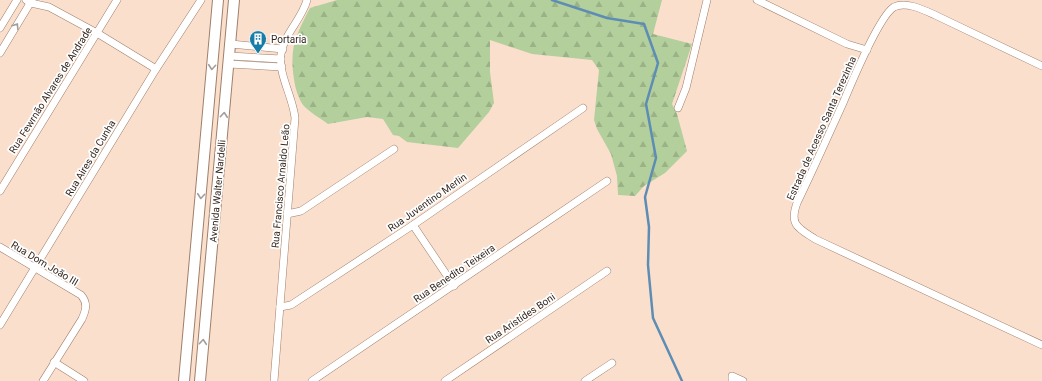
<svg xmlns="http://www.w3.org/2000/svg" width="1042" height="381" viewBox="0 0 1042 381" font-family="Roboto,sans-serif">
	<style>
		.forest { fill: url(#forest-firs) }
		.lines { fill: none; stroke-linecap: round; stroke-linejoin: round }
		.stream { stroke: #5d8db4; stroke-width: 2.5 }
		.street-casing { stroke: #9f7f6a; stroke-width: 8 }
		.secondary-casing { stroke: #9f7f6a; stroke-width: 12 }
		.street { stroke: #fff; stroke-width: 7 }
		.secondary { stroke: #fff; stroke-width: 10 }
		.oneway { stroke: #a49d9a }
		.labels { text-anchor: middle; stroke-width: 3.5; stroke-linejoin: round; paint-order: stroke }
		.poi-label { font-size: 10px; fill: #34261e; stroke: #fff; text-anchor: start }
		.street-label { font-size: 10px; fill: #34261e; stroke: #fff }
	</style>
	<defs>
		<pattern id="forest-firs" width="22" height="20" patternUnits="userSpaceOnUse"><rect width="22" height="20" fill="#b2cf9c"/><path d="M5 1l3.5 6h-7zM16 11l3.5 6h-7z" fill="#9ab286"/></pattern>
	</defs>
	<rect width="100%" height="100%" fill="#fbdfcd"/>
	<path class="forest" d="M337 0H662L653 34 692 44 672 104 677 114 687 151 665 173 644 186 635 196 618 195 617 176 611 154 597 129 594 120 599 70 592 60 532 54 490 40V72L494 103 489 112 458 148 407 142 399 136 393 135 383 119 367 117 328 124C320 118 309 112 303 105 298 98 295 87 294 79 289 48 296 35 310 8Z"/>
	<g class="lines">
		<path class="stream" d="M552 0 607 18 644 24 658 63 646 104 656 158 645 197 649 227 648 265 653 318 682 381"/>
		<g class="street-casing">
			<g id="street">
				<path d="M26 0 31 3 49 7 97 33 156 69"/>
				<path d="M757 0 847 44 867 50"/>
				<path d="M0 28 17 0"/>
				<path d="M231 44 283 49"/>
				<path d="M0 53 32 0"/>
				<path d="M230 56 281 59"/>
				<path d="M229 64 282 67"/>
				<path d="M1042 66 935 15C924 10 906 1 894 7 879 16 851 84 843 103 828 136 813 170 797 203 789 225 798 228 815 239L1042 345"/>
				<path d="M678 108 686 88 707 0"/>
				<path d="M0 191 117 0"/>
				<path d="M287 214 301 211 394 149"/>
				<path d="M413 225 454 286"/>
				<path d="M0 247 81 295C88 303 86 310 82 319L43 381"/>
				<path d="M280 307 291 305 413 225 583 108"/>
				<path d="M0 325 156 69 201 0"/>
				<path d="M54 362 84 381"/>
				<path d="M274 381 295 118C293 97 278 74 281 54 284 34 302 19 307 0"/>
				<path d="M312 381 607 181"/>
				<path d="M445 381 607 271"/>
				<path d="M585 381 612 363"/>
				<path d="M732 381V376L743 381"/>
			</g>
		</g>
		<g class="secondary-casing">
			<g id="secondary">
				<path d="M184 381 218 0"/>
				<path d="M200 381 234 0"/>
			</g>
		</g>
		<use href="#street" class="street"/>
		<use href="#secondary" class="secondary"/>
	</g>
	<defs><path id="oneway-chevron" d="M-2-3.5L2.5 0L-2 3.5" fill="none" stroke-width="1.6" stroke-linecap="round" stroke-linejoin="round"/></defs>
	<g class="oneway">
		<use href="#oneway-chevron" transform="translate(16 26) rotate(-58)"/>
		<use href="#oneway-chevron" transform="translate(212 67) rotate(95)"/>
		<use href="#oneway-chevron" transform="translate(224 115) rotate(-85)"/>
		<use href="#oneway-chevron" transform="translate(201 196) rotate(95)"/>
		<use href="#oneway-chevron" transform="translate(203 342) rotate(-85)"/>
	</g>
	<defs>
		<g id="building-pin" transform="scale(0.9)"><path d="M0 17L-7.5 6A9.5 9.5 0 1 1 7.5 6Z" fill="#177da8" stroke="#fff"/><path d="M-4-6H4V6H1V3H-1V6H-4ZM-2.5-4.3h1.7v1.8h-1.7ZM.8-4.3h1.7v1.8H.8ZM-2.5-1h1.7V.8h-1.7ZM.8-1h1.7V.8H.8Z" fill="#fff"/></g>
	</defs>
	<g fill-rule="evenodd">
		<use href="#building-pin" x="258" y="39"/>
	</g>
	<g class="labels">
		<g class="poi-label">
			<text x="271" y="43">Portaria</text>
		</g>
		<g class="street-label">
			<text transform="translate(50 90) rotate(-58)" y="4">Rua Fewrnão Alvares de Andrade</text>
			<text transform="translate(821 128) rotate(-66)" y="4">Estrada de Acesso Santa Terezinha</text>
			<text transform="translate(90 158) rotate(-59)" y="4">Rua Aires da Cunha</text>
			<text transform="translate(280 186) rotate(-85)" y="4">Rua Francisco Arnaldo Leão</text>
			<text transform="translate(217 191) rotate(-85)" y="4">Avenida Walter Nardelli</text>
			<text transform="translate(427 202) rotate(-35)" y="4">Rua Juventino Merlin</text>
			<text transform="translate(45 263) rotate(31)" y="4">Rua Dom João III</text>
			<text transform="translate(454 273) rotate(-34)" y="4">Rua Benedito Teixeira</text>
			<text transform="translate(520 318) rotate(-34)" y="4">Rua Aristídes Boni</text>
		</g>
	</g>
</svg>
